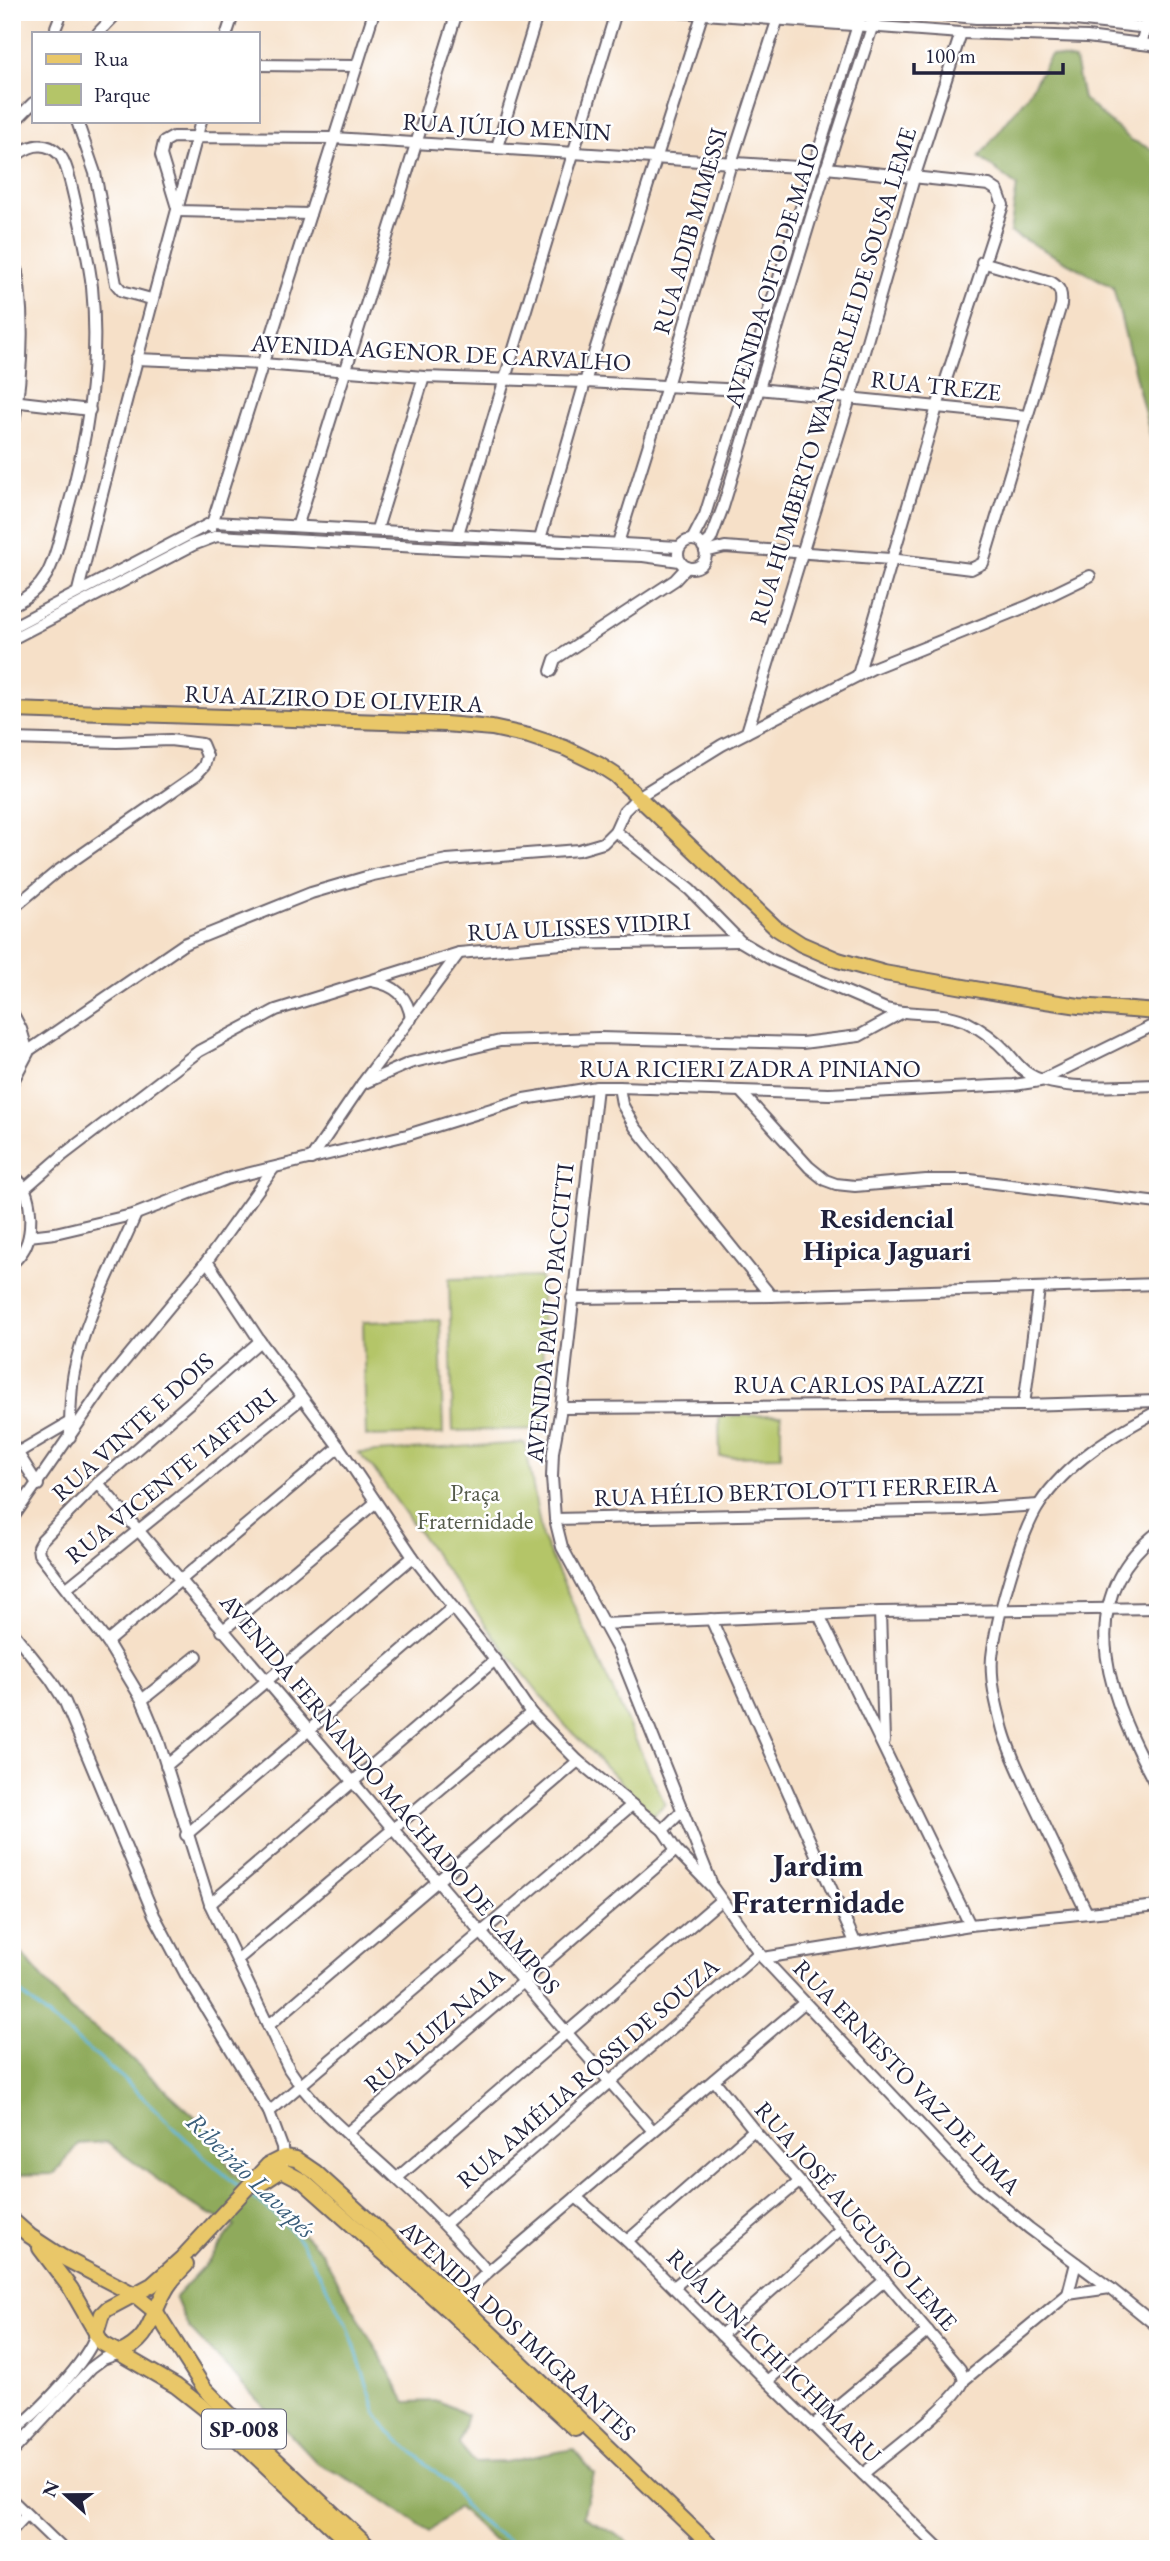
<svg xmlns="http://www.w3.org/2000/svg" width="1170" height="2561" viewBox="0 0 1170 2561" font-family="'EB Garamond',serif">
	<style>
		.green { fill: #b4c568; stroke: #6b7452; stroke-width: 2 }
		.forest { fill: #8faa5c; stroke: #58664c; stroke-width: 2 }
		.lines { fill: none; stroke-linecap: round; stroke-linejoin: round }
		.stream { stroke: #5eb8dc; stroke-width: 2.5 }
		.minor-casing { stroke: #6c646c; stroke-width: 14 }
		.major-casing { stroke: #6c646c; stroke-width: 18 }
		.minor { stroke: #fff; stroke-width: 10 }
		.major { stroke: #e9c769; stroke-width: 14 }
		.labels { text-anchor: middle; stroke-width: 5; stroke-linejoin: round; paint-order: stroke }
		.shield { fill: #fff; stroke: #646476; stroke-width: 2 }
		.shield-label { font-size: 23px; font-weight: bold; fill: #22223b }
		.street-label { font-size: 24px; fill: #22223b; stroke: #fff }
		.park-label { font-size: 24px; fill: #555b4b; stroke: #fff }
		.water-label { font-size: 26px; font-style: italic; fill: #3a5e7b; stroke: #fff }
		.quarter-label { font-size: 28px; font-weight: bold; fill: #22223b; stroke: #fff }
		.district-label { font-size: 32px; font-weight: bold; fill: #22223b; stroke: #fff }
	</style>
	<rect width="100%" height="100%" fill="#fff"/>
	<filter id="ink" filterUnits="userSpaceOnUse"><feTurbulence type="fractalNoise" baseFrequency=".0143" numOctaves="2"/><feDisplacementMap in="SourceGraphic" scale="14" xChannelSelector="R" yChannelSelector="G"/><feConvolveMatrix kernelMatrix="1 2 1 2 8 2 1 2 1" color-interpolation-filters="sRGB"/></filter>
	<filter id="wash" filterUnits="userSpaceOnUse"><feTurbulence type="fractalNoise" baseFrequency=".00686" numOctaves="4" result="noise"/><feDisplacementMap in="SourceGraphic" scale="28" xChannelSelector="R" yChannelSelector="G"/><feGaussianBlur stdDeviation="1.57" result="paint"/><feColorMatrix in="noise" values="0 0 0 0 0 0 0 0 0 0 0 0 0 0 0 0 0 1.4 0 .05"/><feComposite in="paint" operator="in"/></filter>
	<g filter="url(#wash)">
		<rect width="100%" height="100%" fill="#f6e0c8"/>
		<g class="green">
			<path d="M541 1277 544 1429 453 1431 449 1279Z"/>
			<path d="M440 1320 443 1434 366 1436 363 1322Z"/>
			<path d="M781 1415V1456L720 1457 719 1416Z"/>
			<path d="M525 1443 542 1537 665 1804 653 1815 563 1723 489 1630 372 1467 358 1453Z"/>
		</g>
		<g class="forest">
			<path d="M1051 55 1075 60 1083 99 1131 140 1158 152V466L1113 287 1010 232 1017 186 979 157 1027 96Z"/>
			<path d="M12 1917 18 1922 17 1948 71 2011 112 2041 203 2124 233 2173 277 2207 322 2253 406 2402 439 2401 467 2415 459 2444 475 2463 505 2462 573 2449 594 2474 583 2516 625 2540 635 2549H513L493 2540 458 2507 429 2532 366 2488 317 2463 188 2327 175 2297 209 2261 234 2226 191 2204 106 2142 78 2144 54 2174 14 2175Z"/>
		</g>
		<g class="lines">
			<g class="stream">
				<path d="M12 1986 125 2080 199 2152 240 2188"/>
				<path d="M248 2194 280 2219 301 2242 348 2326 376 2412 389 2432 450 2484 467 2509 492 2530 524 2549"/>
			</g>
		</g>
	</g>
	<g filter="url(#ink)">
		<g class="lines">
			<g class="minor-casing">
				<g id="minor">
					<path d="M677 12 961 33 1087 37 1158 46"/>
					<path d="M911 12 976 18H1056L1158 29"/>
					<path d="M56 27 62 12"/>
					<path d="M98 33 118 12"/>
					<path d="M227 33 234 12"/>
					<path d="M1141 44 1150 12"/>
					<path d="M257 65 356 66"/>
					<path d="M77 121 95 173 116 284 122 291 151 299"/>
					<path d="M12 124 33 103"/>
					<path d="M497 147 538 12"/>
					<path d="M12 159C26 147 43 138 59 154 68 163 73 195 77 209 83 235 89 261 92 287 100 366 87 443 65 519 54 557 52 587 12 605"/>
					<path d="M826 168 989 185 998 191 1003 205 937 407 858 675"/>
					<path d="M310 214 178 211 161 155 164 142 173 137 334 138 814 168"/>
					<path d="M12 247C27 308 23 373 12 435"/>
					<path d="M136 359 263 364 424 377 585 382 744 390"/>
					<path d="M758 389 1027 416"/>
					<path d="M12 401 90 410"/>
					<path d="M298 524 457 12"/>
					<path d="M211 527 374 12"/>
					<path d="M377 529 424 377"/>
					<path d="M458 534 616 12"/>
					<path d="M540 539 585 382 703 12"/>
					<path d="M692 540 705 515 862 12"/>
					<circle cx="692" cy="554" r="14"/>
					<path d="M618 543 667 386 731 163 780 12"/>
					<path d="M703 547 711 539 723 507 820 188 877 12"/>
					<path d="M705 552 725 547 890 559 971 569 983 563 1061 305C1062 294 1061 288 1051 282L982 262"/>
					<path d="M78 591C116 433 159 277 201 121"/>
					<path d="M12 627 213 522 679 547"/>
					<path d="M12 639 193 545 217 536 455 549 643 556 680 561"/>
					<path d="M551 671 555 659 675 580 687 567"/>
					<path d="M747 732 859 369 914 178 961 33"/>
					<path d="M12 739 117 742 170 740 202 744 207 756 204 766 196 775 55 873 12 909"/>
					<path d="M615 831 690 890 740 941 772 960 886 1009C912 1016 939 1010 965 1021 981 1029 996 1040 1008 1053 1014 1060 1019 1067 1026 1072 1053 1093 1123 1085 1158 1085"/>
					<path d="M372 981C395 985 408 996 411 1019"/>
					<path d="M12 1012 21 1029 28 1053 12 1083"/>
					<path d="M12 1062 184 944 311 893 373 875 447 860 579 850 603 843 615 831 624 811 638 797 722 745 873 668 1028 606 1090 576"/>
					<path d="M362 1084 410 1063 500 1041 599 1038 802 1043 859 1036 901 1013"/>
					<path d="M597 1087 561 1408 553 1452 552 1477 555 1519 562 1547 619 1652 711 1882"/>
					<path d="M619 1087 622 1104 635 1127 771 1296"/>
					<path d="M741 1092 809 1167 825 1180 836 1184 855 1186 926 1180H970L1158 1203"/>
					<path d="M311 1159 362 1084 459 953"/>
					<path d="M12 1176C32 1185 34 1227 26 1245 23 1253 17 1258 12 1264"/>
					<path d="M24 1189 63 1155 199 1051 276 1010 459 953 562 944 740 941"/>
					<path d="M29 1236 55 1233 136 1214 226 1179 407 1135 524 1099 597 1087H619L829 1094 1014 1085 1040 1081 1158 1023"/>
					<path d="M207 1261 260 1341 339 1447 413 1557 495 1660 531 1713 578 1761 663 1830 676 1850 713 1888 763 1958 976 2184 1029 2228 1110 2288 1158 2327"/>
					<path d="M572 1298 771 1296 1158 1284"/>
					<path d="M260 1341 98 1483 42 1540 38 1547 39 1554 107 1642 142 1700 157 1736 210 1904 289 2069C316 2111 358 2142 394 2176 427 2206 458 2238 488 2272"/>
					<path d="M1024 1405 1039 1289"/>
					<path d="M561 1408 1024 1405 1158 1401"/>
					<path d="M70 1437C70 1415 70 1393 74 1372 85 1317 114 1265 136 1214"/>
					<path d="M12 1444 38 1485"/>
					<path d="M12 1456 70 1422"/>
					<path d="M98 1483 566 2032 653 2131"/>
					<path d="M12 1519 107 1382 207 1261 273 1169"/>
					<path d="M555 1519 963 1510 1039 1505"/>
					<path d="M1158 1532C1066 1604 1113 1706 1158 1789"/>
					<path d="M67 1588 302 1398"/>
					<path d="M880 1612 884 1741"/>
					<path d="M819 1615 970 1925"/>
					<path d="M711 1619 855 1942"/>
					<path d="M603 1624 880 1612 1158 1608"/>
					<path d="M12 1631 51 1680 65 1702 154 1915 187 1977 269 2112 282 2147 283 2164"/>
					<path d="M222 1631 375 1503"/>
					<path d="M107 1642 339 1447"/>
					<path d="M142 1700 197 1656"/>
					<path d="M166 1766 413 1557"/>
					<path d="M663 1830 682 1811"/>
					<path d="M186 1835 453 1607"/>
					<path d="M210 1904 495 1660"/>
					<path d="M1087 1913C1069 1877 1052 1840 1034 1803 1023 1780 1010 1755 1003 1730 997 1707 990 1681 992 1657 996 1620 1019 1536 1039 1505 1067 1462 1114 1434 1158 1411"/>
					<path d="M763 1958 970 1925 1158 1906"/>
					<path d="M237 1960 531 1713"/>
					<path d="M268 2026 578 1761"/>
					<path d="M714 2080 754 2130 841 2229 960 2369 964 2380"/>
					<path d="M269 2112 632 1805"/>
					<path d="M347 2133 676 1850"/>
					<path d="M397 2178 721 1900"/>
					<path d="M576 2197 627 2241 767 2381 940 2549"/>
					<path d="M445 2224 759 1953"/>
					<path d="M627 2241 754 2130"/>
					<path d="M674 2287 799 2182"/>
					<path d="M1068 2294 1076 2263"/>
					<path d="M453 2305 488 2272 804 2003"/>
					<path d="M721 2335 841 2229"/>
					<path d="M767 2381 885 2280"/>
					<path d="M813 2426 928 2331"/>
					<path d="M12 2432C37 2414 87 2362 96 2334"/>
					<path d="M12 2453 91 2368 103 2359 120 2353"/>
					<path d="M863 2474C885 2455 956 2403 964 2380L1068 2294 1110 2288"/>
					<path d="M12 2500 63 2549"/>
					<path d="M12 2530 26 2515"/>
				</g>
			</g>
			<g class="major-casing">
				<g id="major">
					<path d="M12 710 445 724 492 728 529 736 565 748 598 764 615 775 776 928 801 944 838 960 884 973 1032 999 1079 1006 1158 1012"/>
					<path d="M259 2185 282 2170 303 2181 448 2310 576 2429"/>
					<path d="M12 2220 30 2236 62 2257 135 2295 156 2312 204 2388 256 2441 371 2549"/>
					<path d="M40 2248 71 2289 102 2343 176 2386 204 2408 355 2549"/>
					<path d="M96 2334 102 2314 107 2309 152 2285 181 2259 268 2165 284 2157 296 2159 315 2172 457 2301 714 2549"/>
					<path d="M120 2353C152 2338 149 2319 165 2291 170 2281 178 2273 186 2265"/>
				</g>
			</g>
			<use href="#minor" class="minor"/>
			<use href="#major" class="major"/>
		</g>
	</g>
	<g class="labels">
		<rect class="shield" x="202" y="2409.5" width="84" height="39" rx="5"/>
		<g class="shield-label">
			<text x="244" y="2437">SP-008</text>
		</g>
		<g class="street-label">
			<text transform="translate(507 127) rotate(3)" y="8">RUA JÚLIO MENIN</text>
			<text transform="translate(690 231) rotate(-74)" y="8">RUA ADIB MIMESSI</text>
			<text transform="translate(772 275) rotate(-73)" y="8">AVENIDA OITO DE MAIO</text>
			<text transform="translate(441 353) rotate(3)" y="8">AVENIDA AGENOR DE CARVALHO</text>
			<text transform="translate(833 376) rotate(-73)" y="8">RUA HUMBERTO WANDERLEI DE SOUSA LEME</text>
			<text transform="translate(936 386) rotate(6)" y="8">RUA TREZE</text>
			<text transform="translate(334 699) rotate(2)" y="8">RUA ALZIRO DE OLIVEIRA</text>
			<text transform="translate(579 927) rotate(-3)" y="8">RUA ULISSES VIDIRI</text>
			<text x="750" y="1077">RUA RICIERI ZADRA PINIANO</text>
			<text transform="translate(550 1313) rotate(-84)" y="8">AVENIDA PAULO PACCITTI</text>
			<text x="859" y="1393">RUA CARLOS PALAZZI</text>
			<text transform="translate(133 1427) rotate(-42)" y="8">RUA VINTE E DOIS</text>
			<text transform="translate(171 1476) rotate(-39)" y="8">RUA VICENTE TAFFURI</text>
			<text transform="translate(796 1491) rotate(-2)" y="8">RUA HÉLIO BERTOLOTTI FERREIRA</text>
			<text transform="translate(390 1794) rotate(50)" y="8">AVENIDA FERNANDO MACHADO DE CAMPOS</text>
			<text transform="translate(434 2030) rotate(-41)" y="8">RUA LUIZ NAIA</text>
			<text transform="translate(588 2073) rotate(-41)" y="8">RUA AMÉLIA ROSSI DE SOUZA</text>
			<text transform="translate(907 2077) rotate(46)" y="8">RUA ERNESTO VAZ DE LIMA</text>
			<text transform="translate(856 2216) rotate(49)" y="8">RUA JOSÉ AUGUSTO LEME</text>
			<text transform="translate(518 2331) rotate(43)" y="8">AVENIDA DOS IMIGRANTES</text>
			<text transform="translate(774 2356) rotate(45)" y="8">RUA JUN-ICHI ICHIMARU</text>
		</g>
		<g class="park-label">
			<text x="475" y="1501">Praça<tspan x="475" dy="28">Fraternidade</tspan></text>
		</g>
		<g class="water-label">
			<text transform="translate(251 2175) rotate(44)" y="9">Ribeirão Lavapés</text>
		</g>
		<g class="quarter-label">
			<text x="887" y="1228">Residencial<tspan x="887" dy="32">Hipica Jaguari</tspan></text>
		</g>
		<g class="district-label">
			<text x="818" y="1876">Jardim<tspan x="818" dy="37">Fraternidade</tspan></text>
		</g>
	</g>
	<rect width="1170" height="2561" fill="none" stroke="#fff" stroke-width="42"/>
	<rect x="32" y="32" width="228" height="91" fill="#ffffff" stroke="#a7a7b1" stroke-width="2"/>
	<rect x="46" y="54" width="35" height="10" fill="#e9c769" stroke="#a7a7b1" stroke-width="2"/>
	<text x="94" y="66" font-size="21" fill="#22223b">Rua</text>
	<rect x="46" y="84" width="35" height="21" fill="#b4c568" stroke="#a7a7b1" stroke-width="2"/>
	<text x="94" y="102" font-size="21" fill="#22223b">Parque</text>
	<g transform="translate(66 2495) rotate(291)" stroke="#ffffff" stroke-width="5" paint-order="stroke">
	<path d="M0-5L12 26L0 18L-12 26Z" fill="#22223b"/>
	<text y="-10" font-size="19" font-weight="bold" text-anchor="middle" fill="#22223b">N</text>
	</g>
	<path d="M914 63v10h149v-10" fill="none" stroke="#22223b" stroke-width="3.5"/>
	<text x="925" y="63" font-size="21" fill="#22223b" stroke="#ffffff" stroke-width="5" paint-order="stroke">100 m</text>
</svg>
